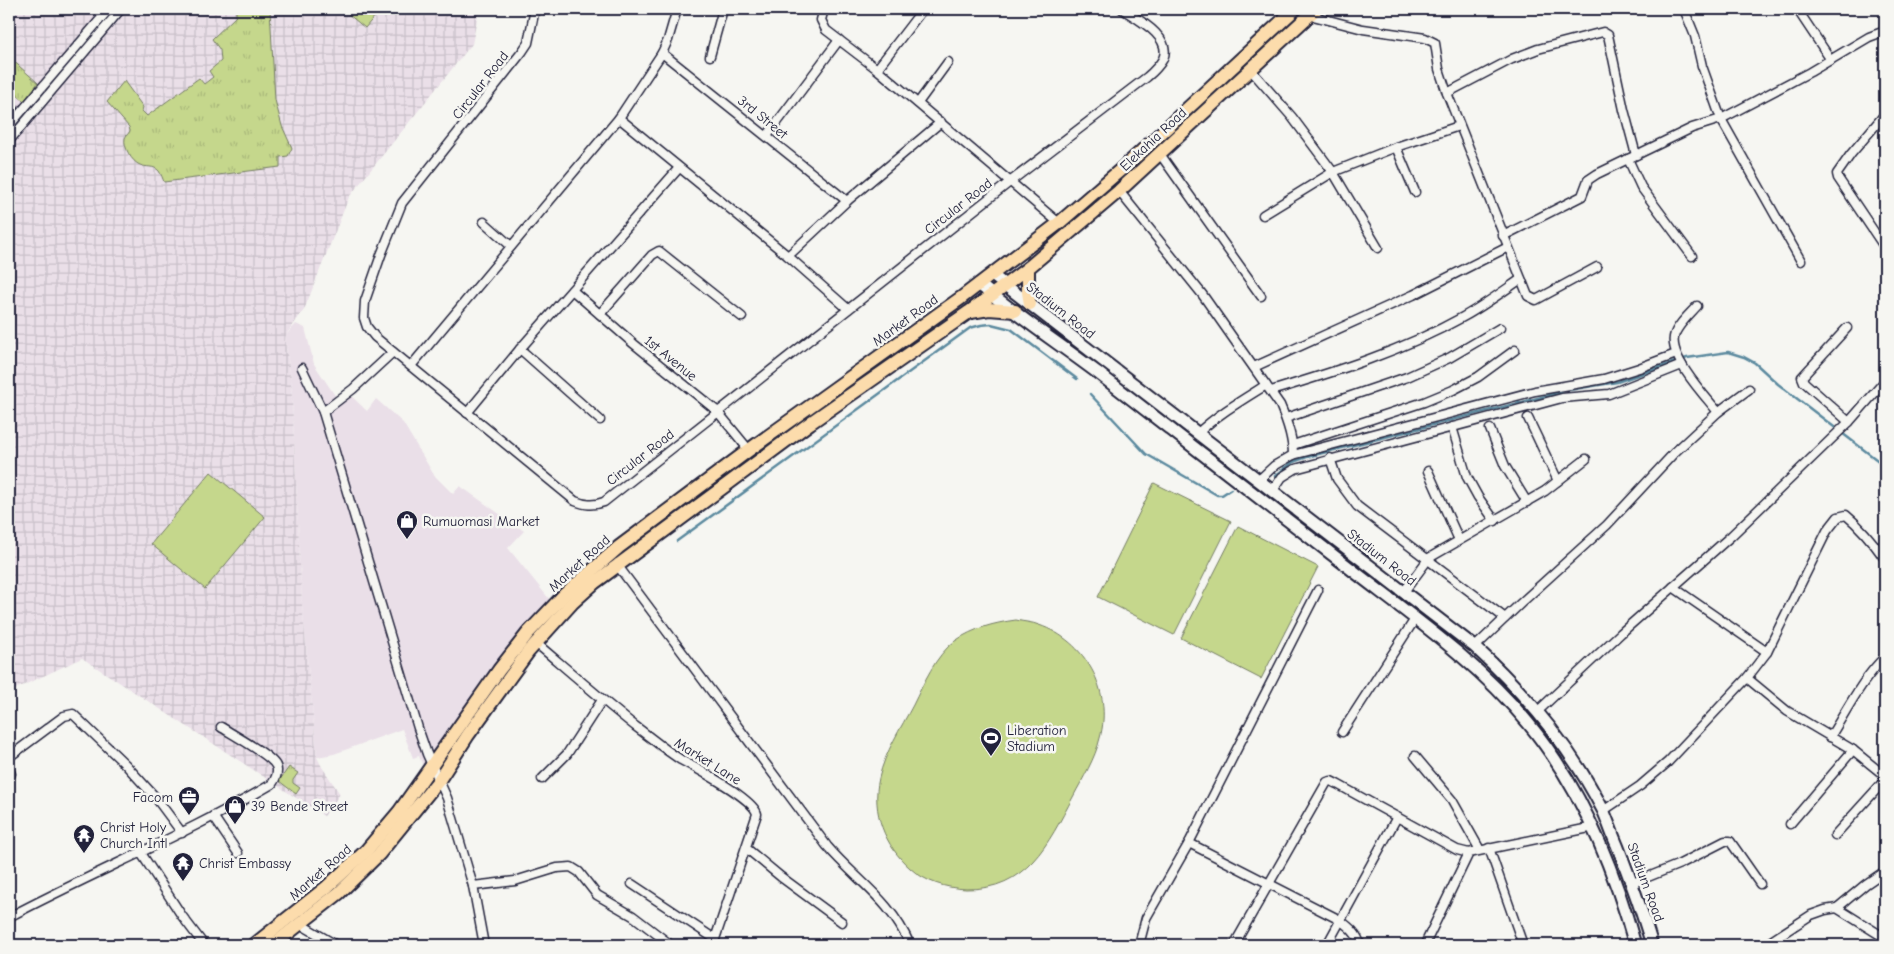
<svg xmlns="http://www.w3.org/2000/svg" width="1894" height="954" viewBox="0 0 1894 954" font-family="'Comic Neue',sans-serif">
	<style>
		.built { fill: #eadfe8 }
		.industrial { fill: url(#industrial-grid) }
		.grass { fill: url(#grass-tufts); stroke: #747c64 }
		.pitch { fill: #c5d78c; stroke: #747c64 }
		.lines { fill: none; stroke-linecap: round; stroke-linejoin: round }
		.stream { stroke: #5c8a9f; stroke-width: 2.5 }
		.minor-casing { stroke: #22223b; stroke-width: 11 }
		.secondary-casing { stroke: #22223b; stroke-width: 15 }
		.primary-casing { stroke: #22223b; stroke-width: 16 }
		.minor { stroke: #f6f6f2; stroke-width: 8 }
		.secondary { stroke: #f6f6f2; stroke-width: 11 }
		.primary { stroke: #fcdcac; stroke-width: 12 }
		.labels { text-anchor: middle; stroke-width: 5; stroke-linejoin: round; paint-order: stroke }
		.street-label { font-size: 14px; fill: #22223b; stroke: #f6f6f2 }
		.poi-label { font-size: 14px; fill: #22223b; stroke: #f6f6f2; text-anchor: start }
	</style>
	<defs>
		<pattern id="industrial-grid" width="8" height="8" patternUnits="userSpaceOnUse" patternTransform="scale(1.25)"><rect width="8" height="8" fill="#eadfe8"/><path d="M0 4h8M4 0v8" fill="none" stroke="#c8bfc8"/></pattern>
		<pattern id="grass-tufts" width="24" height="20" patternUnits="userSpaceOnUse" patternTransform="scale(1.25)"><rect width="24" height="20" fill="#c5d78c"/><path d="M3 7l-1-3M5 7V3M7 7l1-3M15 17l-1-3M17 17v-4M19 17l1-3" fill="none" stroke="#a9b87a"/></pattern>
	</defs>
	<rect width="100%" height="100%" fill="#f6f6f2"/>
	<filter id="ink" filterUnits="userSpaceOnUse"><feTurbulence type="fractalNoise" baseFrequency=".02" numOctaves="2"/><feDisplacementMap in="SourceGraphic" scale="10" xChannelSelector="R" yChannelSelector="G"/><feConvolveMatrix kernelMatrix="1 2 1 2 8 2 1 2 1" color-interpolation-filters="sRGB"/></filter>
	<g filter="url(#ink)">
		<path class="built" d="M296 324 305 328 314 364 336 397 345 390 367 411 376 399 403 423 434 475 453 494 460 486 524 531 508 548 550 600 495 668 424 769 419 756 413 758 402 729 334 754 317 757 302 604 291 378 285 341 286 335Z"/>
		<path class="industrial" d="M9 9H479L472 44 349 197 304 310 286 335 285 341 291 378 302 604 317 757 322 767 340 794 324 816 82 658 9 692Z"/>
		<g class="grass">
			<path d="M236 9H270L275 100 282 126 292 148 288 156 280 157V167L164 182C163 179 161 174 159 171 154 165 146 168 140 165 132 162 123 147 125 138 126 136 128 134 130 131L129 127 107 102 124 81 143 107 142 111 147 116 199 78 204 84 213 77 209 71 221 61 220 50 212 39 236 16Z"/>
			<path d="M342 9H381L365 28Z"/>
			<path d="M9 57 38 83 24 101 9 88Z"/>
			<path d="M289 767 298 773 293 780V783L300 788 296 794 279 781Z"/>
		</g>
		<g class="pitch">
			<path d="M211 472 265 517 205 589 151 544Z"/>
			<path d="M1154 483 1231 521 1174 635 1098 597Z"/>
			<path d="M1238 526 1318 567 1261 679 1181 638Z"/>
			<path d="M1016 620C1024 622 1032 622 1039 625 1086 641 1113 691 1100 738 1095 759 1083 778 1073 797 1048 844 1027 890 966 889 946 888 925 882 910 868 885 846 871 812 879 778 885 752 901 728 913 705 924 683 935 656 955 641 974 628 994 623 1016 620Z"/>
		</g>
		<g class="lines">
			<g class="stream">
				<path d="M1090 394 1146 454 1217 495H1222L1231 489"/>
				<path d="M1275 476 1293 462 1307 457 1569 390 1617 382 1687 358 1728 352 1744 357 1755 363 1778 384 1885 466"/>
				<path d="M677 541 970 328 981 325 991 324 1011 329 1077 379"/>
			</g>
			<g class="minor-casing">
				<g id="minor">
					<path d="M535 9 528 43 522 52 402 203 381 255 365 301 364 318 367 327 375 337 575 501C585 505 593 506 604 502L1011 181 1147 77C1153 72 1159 66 1163 59 1173 37 1137 19 1122 9"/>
					<path d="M824 9 821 20 826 30 877 69 1059 223"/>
					<path d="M1684 9 1695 36 1702 66 1721 119 1801 261"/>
					<path d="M1797 9 1831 60"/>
					<path d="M1309 15 1363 29 1425 38 1435 43 1439 69 1447 93 1528 296 1536 300 1597 267"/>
					<path d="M662 53 847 201"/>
					<path d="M710 56 723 9"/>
					<path d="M877 69 923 9"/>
					<path d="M1250 69 1292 117 1333 172 1378 248"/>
					<path d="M1447 93 1512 59 1538 49 1603 32 1608 35 1624 110 1636 155"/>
					<path d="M918 103 948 62"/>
					<path d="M1885 114 1851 154 1837 174 1838 178 1885 248"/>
					<path d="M619 118 788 256 848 309"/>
					<path d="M9 126 109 9"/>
					<path d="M767 136 839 40"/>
					<path d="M9 141 121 9"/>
					<path d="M1396 147 1415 192"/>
					<path d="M1160 154 1261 296"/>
					<path d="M1628 159 1641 187 1692 256"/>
					<path d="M1119 191 1202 294 1280 405C1287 421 1293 438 1293 455"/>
					<path d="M1263 215 1333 172 1396 147 1459 126"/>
					<path d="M484 222 511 246"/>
					<path d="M1503 236 1582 196 1588 180 1597 174 1692 128 1721 119 1810 72 1869 37 1885 31"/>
					<path d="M788 256 847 201 941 122"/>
					<path d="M572 290 634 344 717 411 749 450"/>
					<path d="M1697 306C1690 314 1676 326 1674 337 1670 359 1705 396 1718 412"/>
					<path d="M600 314 652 255 659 251 742 317"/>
					<path d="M1847 328 1802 377 1804 382 1849 422"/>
					<path d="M520 349 600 420"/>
					<path d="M411 366 619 118 662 53 668 40 677 9"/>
					<path d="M1254 367 1413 295 1508 247"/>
					<path d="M302 368 323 412 418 728 427 754 447 798 473 886 484 945"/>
					<path d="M1271 391C1337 371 1402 351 1463 317 1483 306 1502 292 1521 279"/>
					<path d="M323 412 353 389 393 352"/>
					<path d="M467 413 520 349 679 168"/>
					<path d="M1286 418 1407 377 1449 358 1500 328"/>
					<path d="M1528 418 1558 481"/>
					<path d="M1452 427 1467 477 1478 497 1495 521"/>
					<path d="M1490 429 1505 466 1527 502"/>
					<path d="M1197 434C1218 414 1242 400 1266 385"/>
					<path d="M1293 445 1424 402 1453 390 1478 377 1515 350"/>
					<path d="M1330 458 1337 479 1357 506 1505 618"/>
					<path d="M1428 471 1459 540"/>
					<path d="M1258 481 1274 466 1293 455 1535 391 1604 379 1639 368 1676 354"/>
					<path d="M1272 492 1282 477 1295 469 1562 398 1609 394 1682 365"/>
					<path d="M618 563V566L827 846C857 881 891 900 910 945"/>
					<path d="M1673 587 1767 652"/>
					<path d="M1403 593 1429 558 1545 491 1586 459"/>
					<path d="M536 643C569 671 601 699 635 726 650 737 665 750 681 760 696 768 754 799 757 814L713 945"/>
					<path d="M1475 647 1521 603 1607 525 1675 452 1718 412 1749 389"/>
					<path d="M1747 678 1787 711 1853 750 1885 776"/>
					<path d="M1538 711 1621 633 1731 536 1849 422 1885 381"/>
					<path d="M1342 732 1415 619"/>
					<path d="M1830 737C1847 710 1862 679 1885 657"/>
					<path d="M1415 756 1452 800 1480 850"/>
					<path d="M9 757 64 716 73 714 126 765 156 798 182 833"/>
					<path d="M9 770 11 774 9 777"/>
					<path d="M542 779 567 754 602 700"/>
					<path d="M1603 811 1640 786 1668 762 1747 678 1767 652 1827 531 1838 517 1846 515C1862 528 1873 542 1885 559"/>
					<path d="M213 816 238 853"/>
					<path d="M1790 824 1853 750"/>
					<path d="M1835 835 1885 780"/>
					<path d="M1189 843 1340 920C1349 927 1358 934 1360 945"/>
					<path d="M746 848 781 877 842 922"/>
					<path d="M1489 848 1523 945"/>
					<path d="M141 853 182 916 204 945"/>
					<path d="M1633 883 1680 864 1725 841H1730L1760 884"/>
					<path d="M632 884 715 939"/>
					<path d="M473 886 515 881 557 868 571 867 579 872 597 895 633 916 671 945"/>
					<path d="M1837 908 1885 938"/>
					<path d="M9 917C96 871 187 834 272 784 275 780 279 772 276 766 272 756 232 734 221 727"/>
					<path d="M300 924 336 945"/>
					<path d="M1426 942 1469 853"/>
					<path d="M1139 945 1146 918 1189 843 1318 590"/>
					<path d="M1234 945 1327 782 1331 781 1337 784 1457 850 1469 853 1594 827"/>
					<path d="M1327 945 1397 817"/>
					<path d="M1765 945 1811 915 1825 910 1837 908 1866 884 1885 871"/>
				</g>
			</g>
			<g class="secondary-casing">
				<g id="secondary">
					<path d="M992 275 1475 647C1526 694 1571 747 1603 810 1608 821 1612 834 1617 845 1630 878 1642 911 1652 945"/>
					<path d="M979 284C1017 316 1058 343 1098 373 1181 437 1264 502 1347 566 1410 615 1477 661 1528 723 1581 787 1613 865 1635 945"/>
				</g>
			</g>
			<g class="primary-casing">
				<g id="primary">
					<path d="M1028 268V292L1030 304"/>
					<path d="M971 312 989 309 1015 311"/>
					<path d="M254 945 327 887 366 851 399 812 499 670 528 633 565 594 619 547 749 450 961 298 1059 223 1132 160 1295 9"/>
					<path d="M273 945 339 893 379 854 439 780 468 735 528 652 573 602 594 583 810 423 969 312 1028 268 1119 191 1316 9"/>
				</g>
			</g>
			<use href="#minor" class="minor"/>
			<use href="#secondary" class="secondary"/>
			<use href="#primary" class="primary"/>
		</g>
	</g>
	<defs>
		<g id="shop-pin" transform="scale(1.125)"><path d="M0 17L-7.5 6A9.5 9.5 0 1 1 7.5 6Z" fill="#22223b" stroke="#f6f6f2"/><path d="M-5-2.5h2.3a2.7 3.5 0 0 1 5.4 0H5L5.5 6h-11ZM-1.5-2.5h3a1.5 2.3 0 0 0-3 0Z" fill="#fff"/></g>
		<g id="stadium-pin" transform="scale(1.125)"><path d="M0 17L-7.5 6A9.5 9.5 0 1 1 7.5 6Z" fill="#22223b" stroke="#f6f6f2"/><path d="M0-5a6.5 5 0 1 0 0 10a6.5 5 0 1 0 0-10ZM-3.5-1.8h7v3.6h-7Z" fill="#fff"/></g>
		<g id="office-pin" transform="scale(1.125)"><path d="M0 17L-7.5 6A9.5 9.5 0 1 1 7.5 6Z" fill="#22223b" stroke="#f6f6f2"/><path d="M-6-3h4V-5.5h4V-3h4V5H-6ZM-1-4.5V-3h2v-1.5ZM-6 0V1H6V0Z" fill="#fff"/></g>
		<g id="temple-pin" transform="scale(1.125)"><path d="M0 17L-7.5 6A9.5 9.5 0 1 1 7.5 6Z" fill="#22223b" stroke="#f6f6f2"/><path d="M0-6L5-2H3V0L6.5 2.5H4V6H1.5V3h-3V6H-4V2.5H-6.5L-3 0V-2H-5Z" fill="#fff"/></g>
	</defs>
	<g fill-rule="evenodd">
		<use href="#shop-pin" x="407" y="521"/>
		<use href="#stadium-pin" x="991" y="738"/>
		<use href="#office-pin" x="189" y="797"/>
		<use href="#shop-pin" x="235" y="806"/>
		<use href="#temple-pin" x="84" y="835"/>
		<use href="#temple-pin" x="183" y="863"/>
	</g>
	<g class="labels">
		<g class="street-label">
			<text transform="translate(480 85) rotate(-52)" y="5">Circular Road</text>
			<text transform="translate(763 117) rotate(39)" y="5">3rd Street</text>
			<text transform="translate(1153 139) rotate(-43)" y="5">Elekahia Road</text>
			<text transform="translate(958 206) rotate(-38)" y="5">Circular Road</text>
			<text transform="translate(1061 310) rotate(38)" y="5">Stadium Road</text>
			<text transform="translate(905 320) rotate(-36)" y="5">Market Road</text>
			<text transform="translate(671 358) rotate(39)" y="5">1st Avenue</text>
			<text transform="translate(640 457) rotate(-38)" y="5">Circular Road</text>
			<text transform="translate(1382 557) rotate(38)" y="5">Stadium Road</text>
			<text transform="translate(579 563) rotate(-42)" y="5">Market Road</text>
			<text transform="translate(708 761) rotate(32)" y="5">Market Lane</text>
			<text transform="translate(320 872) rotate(-41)" y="5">Market Road</text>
			<text transform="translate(1646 882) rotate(70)" y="5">Stadium Road</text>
		</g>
		<g class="poi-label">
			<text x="423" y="526">Rumuomasi Market</text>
			<text x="1007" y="735">Liberation<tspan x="1007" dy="16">Stadium</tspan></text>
			<text x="173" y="802" text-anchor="end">Facom</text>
			<text x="251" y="811">39 Bende Street</text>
			<text x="100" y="832">Christ Holy<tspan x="100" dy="16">Church Intl</tspan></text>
			<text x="199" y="868">Christ Embassy</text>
		</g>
	</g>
	<rect width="1894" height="954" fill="none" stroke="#f6f6f2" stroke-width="30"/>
	<rect x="15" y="15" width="1864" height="924" fill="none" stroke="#22223b" stroke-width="2" filter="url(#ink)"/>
</svg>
